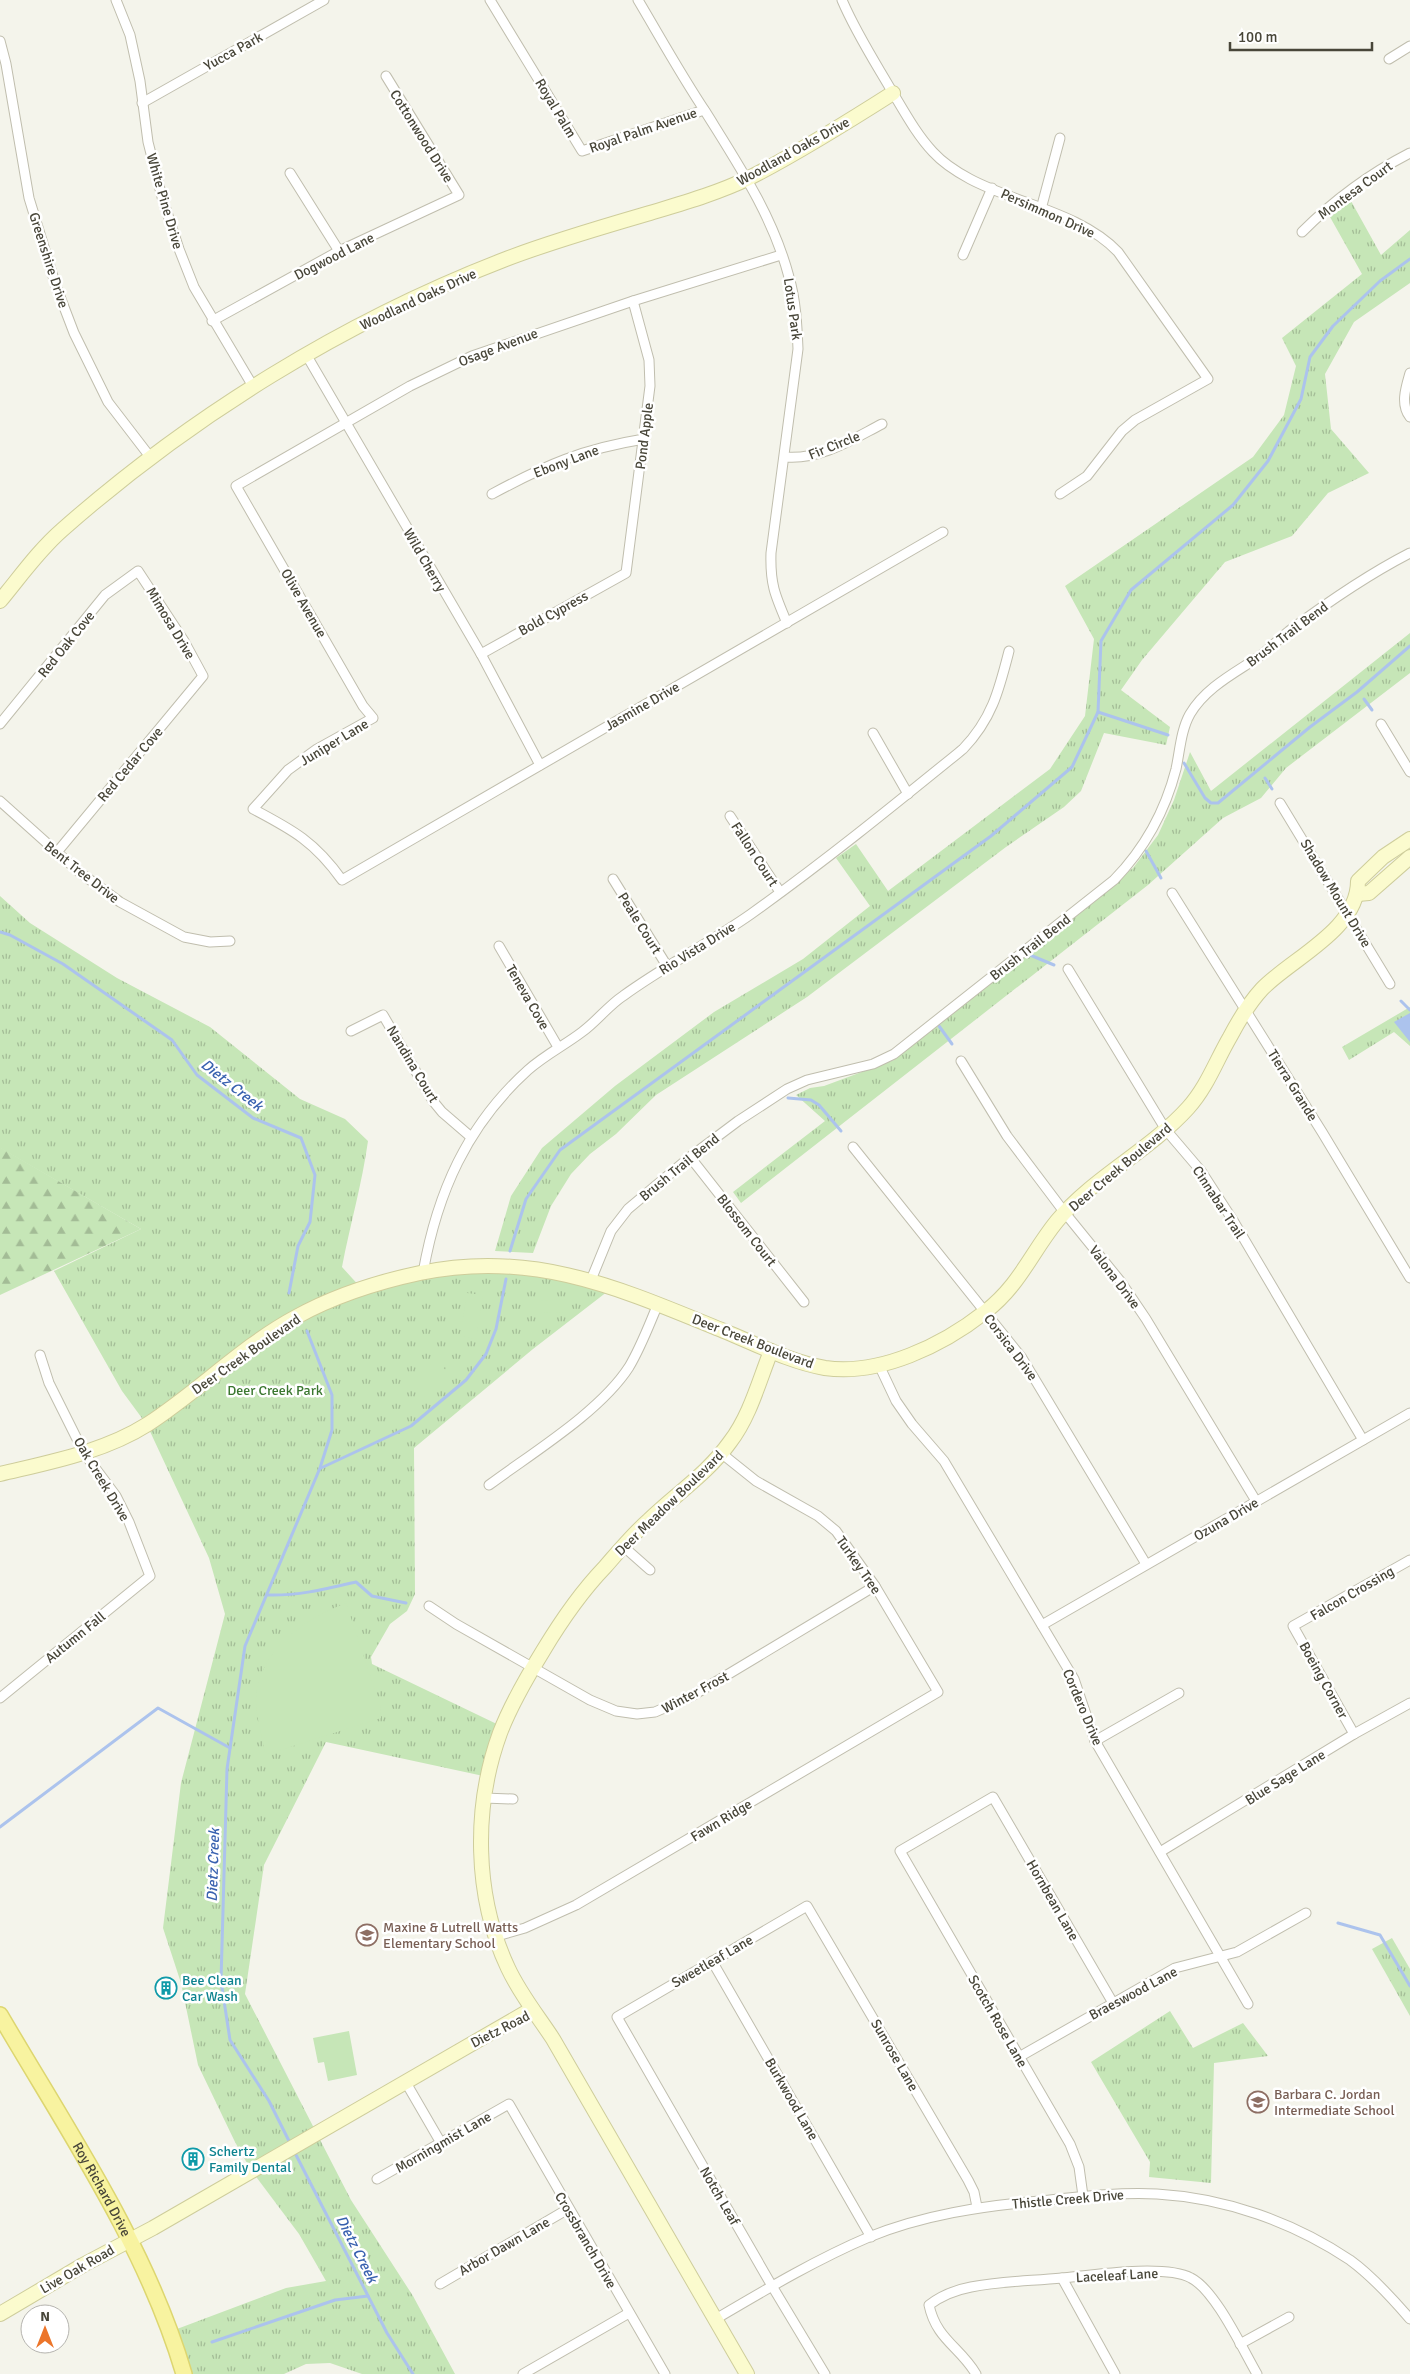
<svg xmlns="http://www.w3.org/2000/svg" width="1410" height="2374" viewBox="0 0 1410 2374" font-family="Signika,sans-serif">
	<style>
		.grass { fill: url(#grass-tufts) }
		.forest { fill: url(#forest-firs) }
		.garden { fill: #c6e6b7 }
		.water { fill: #acc3ed }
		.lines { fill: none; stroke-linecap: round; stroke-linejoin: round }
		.stream { stroke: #acc3ed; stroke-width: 3 }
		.street-casing { stroke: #c0beae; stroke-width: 11 }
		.secondary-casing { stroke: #cecd9b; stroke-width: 16 }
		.primary-casing { stroke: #ddd670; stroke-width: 18 }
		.street { stroke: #fff; stroke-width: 9 }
		.secondary { stroke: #fbfbce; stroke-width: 14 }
		.primary { stroke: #f8f3a0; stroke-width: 15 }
		.labels { text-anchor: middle; stroke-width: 5; stroke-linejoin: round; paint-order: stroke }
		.street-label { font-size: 14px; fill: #484639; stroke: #fff }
		.park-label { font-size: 14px; fill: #3a772f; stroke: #fff }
		.education-label { font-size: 14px; fill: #785e54; stroke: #fff; text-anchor: start }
		.culture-label { font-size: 14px; fill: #0d838f; stroke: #fff; text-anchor: start }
		.water-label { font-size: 15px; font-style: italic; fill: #3861af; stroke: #fff }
	</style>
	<defs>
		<pattern id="grass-tufts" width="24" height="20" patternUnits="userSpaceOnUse" patternTransform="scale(1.25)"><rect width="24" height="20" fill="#c6e6b7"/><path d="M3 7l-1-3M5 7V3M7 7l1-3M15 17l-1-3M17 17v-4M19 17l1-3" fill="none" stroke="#a3bc96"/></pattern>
		<pattern id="forest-firs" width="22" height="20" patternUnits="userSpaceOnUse" patternTransform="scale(1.25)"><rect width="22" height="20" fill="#c6e6b7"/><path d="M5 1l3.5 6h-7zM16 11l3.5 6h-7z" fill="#a3bc96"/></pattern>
	</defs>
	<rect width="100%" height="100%" fill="#f4f4eb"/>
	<g class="grass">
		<path d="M1351 201 1381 255 1410 230V283L1354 322 1325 374 1331 429 1369 473 1328 493 1292 536 1225 562 1142 660 1121 690 1170 727 1166 745 1104 733 1081 791 1064 807 1006 847 807 997 656 1095 616 1134 590 1154 571 1174 551 1206 533 1253 495 1251 511 1196 542 1148 615 1086 714 1012 803 959 870 906 836 858 856 844 888 891 1050 769 1085 716 1094 639 1065 586 1253 457 1284 415 1296 366 1282 338 1362 274 1330 217Z"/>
		<path d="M1410 633V673L1286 768 1261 798 1223 818 1148 885 741 1203 733 1192 825 1121 796 1095 810 1088 824 1086 894 1060 1133 868 1158 835 1174 800 1190 752 1211 791Z"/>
		<path d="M0 896 30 923 117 978 210 1027 300 1099 345 1119 368 1141C362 1184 350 1225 342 1267L362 1289 476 1266 612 1288 533 1349 414 1448 415 1594 407 1611 390 1624 371 1657 372 1664 503 1727 488 1777 326 1742 264 1865 245 1994 351 2200 413 2296 455 2374H362L330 2363 306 2364 284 2374H184L169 2332 286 2288 326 2281 299 2234 251 2170 235 2142 198 2065 181 1983 163 1928 181 1783 225 1614 209 1558 147 1425 122 1391 54 1271 141 1229 0 1148Z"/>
		<path d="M1410 1007V1046L1394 1032 1349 1060 1342 1047Z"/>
		<path d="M1392 1938 1410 1969V2016L1372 1949Z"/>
		<path d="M1170 2011 1193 2048 1243 2023 1268 2056 1214 2063 1211 2183 1149 2177 1150 2162 1091 2062Z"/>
	</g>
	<path class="forest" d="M0 1148H1L141 1229 0 1295Z"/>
	<g class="garden">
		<path d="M467 1293 483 1295 476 1339 460 1336Z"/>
		<path d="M566 1299V1312L541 1313V1301Z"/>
		<path d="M437 1360 449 1374 425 1397 411 1381Z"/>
		<path d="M346 1603 380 1705 381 1718 265 1755C263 1738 256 1718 256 1702 257 1651 304 1619 346 1603Z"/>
		<path d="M349 2031 357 2075 328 2081 324 2062 318 2063 313 2038Z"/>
	</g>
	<path class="water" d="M1410 1013V1042L1394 1022Z"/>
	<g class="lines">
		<g class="stream">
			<path d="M1364 699 1372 710"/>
			<path d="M1098 712 1168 735"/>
			<path d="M1184 763 1205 798 1211 803H1218L1310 727 1357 692 1410 646"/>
			<path d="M1265 778 1272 789"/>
			<path d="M1146 851 1161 878"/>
			<path d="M0 932 10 935 63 964 172 1040 197 1075 253 1118 301 1138 315 1175 310 1222 298 1246 289 1293"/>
			<path d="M1030 955 1054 965"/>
			<path d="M1401 1001 1410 1010"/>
			<path d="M939 1026 952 1044"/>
			<path d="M788 1098 811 1100 819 1105 841 1131"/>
			<path d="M510 1251 526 1199 560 1150 991 836 1072 767 1098 712 1101 641 1131 590 1233 505 1268 461 1301 399 1310 357 1333 326 1380 281 1410 259"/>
			<path d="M321 1468 411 1426 466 1380 486 1354 496 1329 506 1279"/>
			<path d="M267 1595C298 1596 326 1589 356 1582L372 1596 406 1603"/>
			<path d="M0 1827 158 1708 230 1748"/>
			<path d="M1338 1923 1380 1935 1410 1986"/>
			<path d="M291 2145 269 2101 230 2040 221 1981 227 1769 245 1646 320 1468 332 1430V1395L307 1331"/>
			<path d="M294 2151 387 2333 413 2374"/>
			<path d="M212 2342 335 2300 368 2296"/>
		</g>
		<g class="street-casing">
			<g id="street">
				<path d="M116 0 130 35 140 81 148 142 162 197 179 249 194 287 254 388"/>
				<path d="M490 0 582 151 704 110"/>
				<path d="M638 0C660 37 681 75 705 111 738 164 773 216 789 277 796 301 797 325 798 349L771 553C770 584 775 595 787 623"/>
				<path d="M842 0C856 33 875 62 893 93 905 113 917 135 933 152 943 163 957 172 970 179 1017 204 1081 213 1118 252L1208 379 1135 420 1122 431 1087 476 1060 494"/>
				<path d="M0 41 6 64 29 198 56 286 74 333 108 402 151 458"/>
				<path d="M1389 59 1410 46"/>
				<path d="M142 103 324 0"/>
				<path d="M290 173 339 251"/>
				<path d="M1041 209 1060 138"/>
				<path d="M1302 232C1333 201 1371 173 1410 153"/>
				<path d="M781 255 633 301 472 356 410 386 236 486 363 706 373 718 317 749 288 770 253 809C293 830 315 842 342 880L943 532"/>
				<path d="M963 255 992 188"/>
				<path d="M212 321 339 251 459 195 386 76"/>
				<path d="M307 356 481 654 540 765"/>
				<path d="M1410 373C1406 387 1400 404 1410 417"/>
				<path d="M785 457C821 460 851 440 882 424"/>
				<path d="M492 494C546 465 582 449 644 439"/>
				<path d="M481 654 626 573 650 386 649 360 633 301"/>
				<path d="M0 724 105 595 138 571 184 641 203 676 58 851"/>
				<path d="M1381 724 1410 772"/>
				<path d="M873 733 908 794"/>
				<path d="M0 801 78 871 120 902 184 937 210 942 230 941"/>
				<path d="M1280 803 1390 984"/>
				<path d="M730 816 780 892"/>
				<path d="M613 879 667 966"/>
				<path d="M1172 893 1322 1132 1410 1278"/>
				<path d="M499 946 558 1047"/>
				<path d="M1068 969 1166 1130 1201 1171 1234 1222 1363 1440"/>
				<path d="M351 1031 383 1015 433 1101 442 1112 471 1137"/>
				<path d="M961 1061 1007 1136 1065 1213 1121 1282 1146 1319 1256 1501"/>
				<path d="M853 1147 1022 1358 1146 1564"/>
				<path d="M690 1157 804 1302"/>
				<path d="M423 1273C437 1193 467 1125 528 1070 545 1055 565 1045 582 1032 597 1021 608 1006 623 996 664 966 710 943 751 914 824 862 894 805 963 749 992 719 999 690 1009 651"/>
				<path d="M591 1280 611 1231 628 1209 690 1157 738 1121 787 1089 807 1080 873 1064 894 1054 1114 880C1145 848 1165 812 1176 769 1180 750 1181 730 1190 714 1206 687 1235 673 1260 656 1270 648 1279 639 1289 631 1328 602 1367 575 1410 553"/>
				<path d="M879 1365 896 1401 912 1424 944 1461 1074 1679 1095 1741 1248 2004"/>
				<path d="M489 1485C532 1453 600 1412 629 1367 641 1347 649 1325 658 1304"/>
				<path d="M624 1547 650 1570"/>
				<path d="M429 1606 456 1624 590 1700 616 1711 637 1714 655 1712 692 1696 875 1586"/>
				<path d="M1042 1625 1410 1413"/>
				<path d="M0 1698 150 1576 129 1522 116 1496 84 1453 49 1383 40 1355"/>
				<path d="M1354 1734 1293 1626 1410 1560"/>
				<path d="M1095 1741 1179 1693"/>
				<path d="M484 1798 513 1799"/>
				<path d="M1160 1852 1354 1734 1410 1703"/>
				<path d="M497 1936 525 1928 576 1905 938 1692 875 1586 836 1531 818 1516 756 1481 721 1453"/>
				<path d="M712 1961 871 2237"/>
				<path d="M1019 2057 1175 1968 1237 1952 1306 1913"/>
				<path d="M405 2081 441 2143"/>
				<path d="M377 2179 509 2104 665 2374"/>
				<path d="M1083 2196 1079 2167 1070 2144 900 1851 993 1797 1113 2003"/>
				<path d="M1062 2278 1115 2374"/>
				<path d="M440 2284 568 2209"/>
				<path d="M714 2320C765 2290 815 2260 869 2237 923 2215 982 2206 1040 2201 1078 2197 1118 2192 1157 2194 1226 2198 1293 2222 1350 2260 1372 2276 1392 2298 1410 2319"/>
				<path d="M1240 2344 1289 2317"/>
				<path d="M523 2374 629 2313"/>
				<path d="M825 2374 772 2286 617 2017 807 1906 968 2180 974 2192 977 2207"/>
				<path d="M976 2374C960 2347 936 2339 929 2305 942 2295 955 2290 971 2287 1001 2281 1032 2281 1062 2278 1092 2275 1165 2264 1191 2278 1215 2290 1242 2348 1257 2374"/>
			</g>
		</g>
		<g class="secondary-casing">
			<g id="secondary">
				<path d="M0 601C20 577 38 551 62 530 191 416 345 321 506 259 553 241 602 227 650 213 683 203 718 193 749 178 798 153 846 123 893 93"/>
				<path d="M1358 894 1369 893 1410 857"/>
				<path d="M0 1474C50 1462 104 1452 148 1424 199 1391 242 1346 296 1317 334 1296 378 1282 420 1273 534 1249 621 1289 724 1331 756 1344 790 1362 825 1368 880 1376 943 1345 985 1312 1020 1285 1031 1253 1057 1221 1094 1177 1149 1151 1188 1108 1207 1087 1216 1061 1230 1037 1239 1020 1249 1003 1262 989 1292 958 1358 930 1358 881L1383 857 1410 839"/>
				<path d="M0 2314 83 2265 153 2228 532 2009"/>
				<path d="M747 2374 553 2039C538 2016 520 1994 508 1968 474 1896 473 1807 500 1733 511 1704 527 1677 543 1651 561 1621 581 1592 605 1567 619 1551 633 1534 649 1520 676 1494 708 1473 730 1442 750 1416 759 1381 771 1351"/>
			</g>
		</g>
		<g class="primary-casing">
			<g id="primary">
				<path id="s1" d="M0 2015C67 2130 146 2245 184 2374"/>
			</g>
		</g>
		<use href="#street" class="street"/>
		<use href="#secondary" class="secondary"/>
		<use href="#primary" class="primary"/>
	</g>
	<defs>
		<g id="school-ring" transform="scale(1.125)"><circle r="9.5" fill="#fff" stroke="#8d6e63" stroke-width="1.5"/><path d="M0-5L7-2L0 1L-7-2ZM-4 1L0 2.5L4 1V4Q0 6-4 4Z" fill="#8d6e63"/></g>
		<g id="building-ring" transform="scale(1.125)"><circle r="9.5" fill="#fff" stroke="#0f9aa8" stroke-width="1.5"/><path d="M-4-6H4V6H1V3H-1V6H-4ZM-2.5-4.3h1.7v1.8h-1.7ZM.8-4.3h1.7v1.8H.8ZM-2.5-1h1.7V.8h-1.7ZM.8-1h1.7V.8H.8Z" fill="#0f9aa8"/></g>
	</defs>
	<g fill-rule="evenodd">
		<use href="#school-ring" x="367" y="1935"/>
		<use href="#building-ring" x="166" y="1988"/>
		<use href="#school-ring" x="1258" y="2102"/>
		<use href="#building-ring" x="193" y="2159"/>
	</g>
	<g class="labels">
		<g class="street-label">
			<text transform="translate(233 51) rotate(-29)" y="5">Yucca Park</text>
			<text transform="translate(556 108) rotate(59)" y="5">Royal Palm</text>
			<text transform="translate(643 130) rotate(-19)" y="5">Royal Palm Avenue</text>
			<text transform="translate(422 136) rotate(58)" y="5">Cottonwood Drive</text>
			<text transform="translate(793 151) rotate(-29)" y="5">Woodland Oaks Drive</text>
			<text transform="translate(1355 190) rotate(-36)" y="5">Montesa Court</text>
			<text transform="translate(165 201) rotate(74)" y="5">White Pine Drive</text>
			<text transform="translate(1048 213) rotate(24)" y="5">Persimmon Drive</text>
			<text transform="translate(334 256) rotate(-27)" y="5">Dogwood Lane</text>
			<text transform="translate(49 260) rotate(72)" y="5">Greenshire Drive</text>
			<text transform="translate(418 299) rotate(-25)" y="5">Woodland Oaks Drive</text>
			<text transform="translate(793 309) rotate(82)" y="5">Lotus Park</text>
			<text transform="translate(498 347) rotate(-21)" y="5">Osage Avenue</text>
			<text transform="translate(644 436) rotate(-83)" y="5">Pond Apple</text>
			<text transform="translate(834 445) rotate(-22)" y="5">Fir Circle</text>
			<text transform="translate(566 461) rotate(-21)" y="5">Ebony Lane</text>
			<text transform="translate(425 560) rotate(60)" y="5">Wild Cherry</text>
			<text transform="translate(304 603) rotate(60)" y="5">Olive Avenue</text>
			<text transform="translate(553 613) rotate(-29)" y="5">Bold Cypress</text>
			<text transform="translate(171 623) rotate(59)" y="5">Mimosa Drive</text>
			<text transform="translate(1287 634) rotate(-37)" y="5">Brush Trail Bend</text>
			<text transform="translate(66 644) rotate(-51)" y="5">Red Oak Cove</text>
			<text transform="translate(642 706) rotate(-30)" y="5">Jasmine Drive</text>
			<text transform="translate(334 742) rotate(-31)" y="5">Juniper Lane</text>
			<text transform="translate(130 764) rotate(-50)" y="5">Red Cedar Cove</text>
			<text transform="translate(755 854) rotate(57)" y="5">Fallon Court</text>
			<text transform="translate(82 872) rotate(38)" y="5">Bent Tree Drive</text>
			<text transform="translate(1336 893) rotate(59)" y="5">Shadow Mount Drive</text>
			<text transform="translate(640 923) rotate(58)" y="5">Peale Court</text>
			<text transform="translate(1030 947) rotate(-38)" y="5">Brush Trail Bend</text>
			<text transform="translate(697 948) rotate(-32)" y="5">Rio Vista Drive</text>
			<text transform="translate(528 997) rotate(60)" y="5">Teneva Cove</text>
			<text transform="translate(413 1064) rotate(59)" y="5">Nandina Court</text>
			<text transform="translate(1293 1085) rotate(58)" y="5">Tierra Grande</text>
			<text transform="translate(679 1167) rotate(-39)" y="5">Brush Trail Bend</text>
			<text transform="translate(1120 1167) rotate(-40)" y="5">Deer Creek Boulevard</text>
			<text transform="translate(1219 1202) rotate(57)" y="5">Cinnabar Trail</text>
			<text transform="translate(747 1230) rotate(52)" y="5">Blossom Court</text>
			<text transform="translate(1115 1277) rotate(53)" y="5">Valona Drive</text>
			<text transform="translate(753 1341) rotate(21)" y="5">Deer Creek Boulevard</text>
			<text transform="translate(1011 1347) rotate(53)" y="5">Corsica Drive</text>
			<text transform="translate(246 1354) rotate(-35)" y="5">Deer Creek Boulevard</text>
			<text transform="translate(102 1479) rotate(59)" y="5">Oak Creek Drive</text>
			<text transform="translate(669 1503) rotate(-44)" y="5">Deer Meadow Boulevard</text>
			<text transform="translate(1226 1519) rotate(-30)" y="5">Ozuna Drive</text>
			<text transform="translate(859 1565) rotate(55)" y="5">Turkey Tree</text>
			<text transform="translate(1352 1593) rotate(-30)" y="5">Falcon Crossing</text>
			<text transform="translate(75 1637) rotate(-39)" y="5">Autumn Fall</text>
			<text transform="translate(1324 1680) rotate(61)" y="5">Boeing Corner</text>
			<text transform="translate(695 1692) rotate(-28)" y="5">Winter Frost</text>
			<text transform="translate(1083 1707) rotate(67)" y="5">Cordero Drive</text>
			<text transform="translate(1285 1777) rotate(-32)" y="5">Blue Sage Lane</text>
			<text transform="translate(721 1820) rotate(-31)" y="5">Fawn Ridge</text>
			<text transform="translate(1053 1900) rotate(60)" y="5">Hornbean Lane</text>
			<text transform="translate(712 1961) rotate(-30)" y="5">Sweetleaf Lane</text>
			<text transform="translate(1133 1993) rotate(-28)" y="5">Braeswood Lane</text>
			<text transform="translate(998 2021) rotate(60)" y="5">Scotch Rose Lane</text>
			<text transform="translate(500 2029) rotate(-27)" y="5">Dietz Road</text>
			<text transform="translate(895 2055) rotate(60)" y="5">Sunrose Lane</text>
			<text transform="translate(792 2099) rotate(60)" y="5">Burkwood Lane</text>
			<text transform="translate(443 2142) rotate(-30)" y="5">Morningmist Lane</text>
			<text dy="5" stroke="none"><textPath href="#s1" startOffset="202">Roy Richard Drive</textPath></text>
			<text transform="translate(720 2196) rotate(60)" y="5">Notch Leaf</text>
			<text transform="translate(1068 2199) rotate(-5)" y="5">Thistle Creek Drive</text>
			<text transform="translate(586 2240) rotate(60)" y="5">Crossbranch Drive</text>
			<text transform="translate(504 2246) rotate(-30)" y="5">Arbor Dawn Lane</text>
			<text transform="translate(77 2269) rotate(-30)" y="5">Live Oak Road</text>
			<text transform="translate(1117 2275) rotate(-3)" y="5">Laceleaf Lane</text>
		</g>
		<g class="park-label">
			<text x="275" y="1395">Deer Creek Park</text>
		</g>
		<g class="education-label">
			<text x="383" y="1932">Maxine &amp; Lutrell Watts<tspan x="383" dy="16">Elementary School</tspan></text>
			<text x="1274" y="2099">Barbara C. Jordan<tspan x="1274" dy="16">Intermediate School</tspan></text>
		</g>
		<g class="culture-label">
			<text x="182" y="1985">Bee Clean<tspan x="182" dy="16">Car Wash</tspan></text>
			<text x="209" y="2156">Schertz<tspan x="209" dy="16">Family Dental</tspan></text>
		</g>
		<g class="water-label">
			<text transform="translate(232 1085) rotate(38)" y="5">Dietz Creek</text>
			<text transform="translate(213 1865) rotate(-88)" y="5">Dietz Creek</text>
			<text transform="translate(357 2249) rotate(63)" y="5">Dietz Creek</text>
		</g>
	</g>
	<g transform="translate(45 2329)"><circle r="24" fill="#ffffff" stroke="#b6b5b0"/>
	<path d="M0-4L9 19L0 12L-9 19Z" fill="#ec752a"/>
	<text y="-8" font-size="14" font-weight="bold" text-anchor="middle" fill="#484639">N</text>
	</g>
	<path d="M1230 42v8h142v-8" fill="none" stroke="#484639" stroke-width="2.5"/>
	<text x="1238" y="42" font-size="15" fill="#484639" stroke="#ffffff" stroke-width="4" paint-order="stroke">100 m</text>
</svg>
